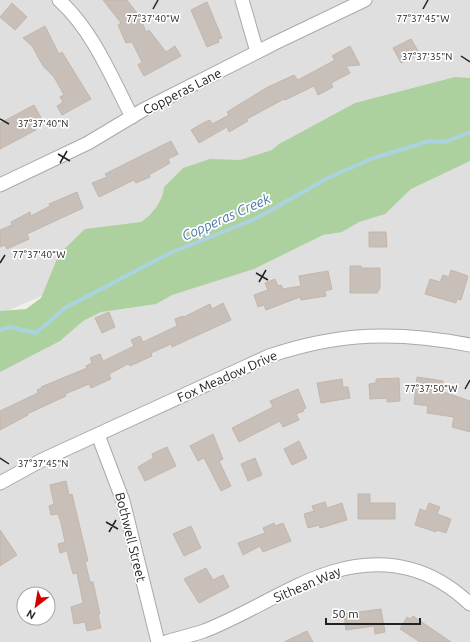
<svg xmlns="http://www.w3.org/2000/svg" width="470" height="642" viewBox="0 0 470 642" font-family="Ubuntu,sans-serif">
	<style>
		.residential { fill: #e0dfdf; fill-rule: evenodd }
		.forest { fill: #add19e }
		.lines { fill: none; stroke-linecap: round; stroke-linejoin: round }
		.stream { stroke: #aad3df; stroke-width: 4 }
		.building { fill: #c7bfb8; stroke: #c4b6ab }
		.minor-casing { stroke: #a9a9a9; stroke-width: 15 }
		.minor { stroke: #fff; stroke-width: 13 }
		.ticks { fill: none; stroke: #222; stroke-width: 1.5 }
		.labels { text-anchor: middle; stroke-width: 3.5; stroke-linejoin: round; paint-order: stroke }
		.street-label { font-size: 13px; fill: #222; stroke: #fff }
		.water-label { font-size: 14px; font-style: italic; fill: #4a7aab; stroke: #fff }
		.ticks-label { font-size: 10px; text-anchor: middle; fill: #222; stroke: #fff; stroke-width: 3.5; stroke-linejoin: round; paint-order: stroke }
	</style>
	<rect width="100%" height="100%" fill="#f2efe9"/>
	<g class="residential">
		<path d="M0 0H470V110L0 314Z"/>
		<path d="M470 150V642H0V368L217 243ZM24 594H48V618H24Z"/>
	</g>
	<path class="forest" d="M455 77 470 78V161L411 189 385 214 359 222 342 232 323 235 254 269 172 295 156 304 101 312 83 321 60 341 0 372V311L26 309 41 298 59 254 85 229 141 222C153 214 163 201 164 187L183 168 210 159 240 160 272 150 279 144 355 103Z"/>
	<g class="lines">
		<path class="stream" d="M0 330 9 327 36 333 65 308 170 253 255 219 328 178 371 159 429 141 445 142 470 132"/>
	</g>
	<g class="building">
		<path d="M103 0H127L140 17 146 32 149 30 166 52 175 46 181 56 144 76 138 65 142 62 132 42 126 43 118 25 121 23Z"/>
		<path d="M207 2 222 38 218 39 219 42 207 47 191 10Z"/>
		<path d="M12 3 27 17 15 30 0 17Z"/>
		<path d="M45 26 59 54 62 52 91 99 62 115 57 106 63 102 60 97 64 95 54 77 43 66 32 46 23 38Z"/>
		<path d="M411 39 420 54 401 63 393 48Z"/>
		<path d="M350 46 360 65 346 66 350 73 331 83 333 87 318 95 314 86 285 100 284 99 247 119 248 121 229 132 227 127 199 143 191 130 205 122 210 120 212 124 229 115 227 112 266 88 294 75 298 80 335 60 332 56Z"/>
		<path d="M34 105 44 123 34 128 36 130 0 149V123Z"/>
		<path d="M171 141 178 154 168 159 170 163 149 175 150 177 136 183 134 180 99 197 92 183 107 177 105 174Z"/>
		<path d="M77 192 83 208 27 234 29 239 7 249 5 245 0 247V230L12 225 11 222 30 212 31 216 50 206 49 204Z"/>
		<path d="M369 232H386L387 247H369Z"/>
		<path d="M350 266H361V268H380V288L377 293H350Z"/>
		<path d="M451 270 468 276 461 300 457 299 456 303 425 294 430 279 440 282 443 275 449 277Z"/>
		<path d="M328 271 332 289 325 291 326 296 301 300 300 297 266 310 264 305 258 307 254 295 268 290 265 283 275 279 278 286 281 285 283 289 301 286 299 276Z"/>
		<path d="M223 303 231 320 172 347 171 344 151 353 152 356 130 366 128 364 109 374 111 379 91 388 89 384 65 394 66 396 27 414 28 415 0 430V411L38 393 37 390 42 388 41 387 87 368 86 366 92 363 90 358 100 354 103 361 134 346 131 340 140 336 143 342 177 326 175 319 183 316 184 317 210 304 212 309Z"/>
		<path d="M109 312 115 327 102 333 95 318Z"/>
		<path d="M417 377 443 381 442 390H444V392L470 401V432L452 427 454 417 427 413 428 406 414 404Z"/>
		<path d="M399 378 400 401 387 402V398L370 399 369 384 376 383V379Z"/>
		<path d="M342 379 343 387H348L350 398 321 403 317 383Z"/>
		<path d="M298 389 306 408 303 409 304 411 296 414 299 420 283 427 280 421 239 442 232 428 273 407 270 401Z"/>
		<path d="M213 434 223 459 219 461 231 486 221 491 204 458 198 461 190 446Z"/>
		<path d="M299 441 307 458 292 465 284 449Z"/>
		<path d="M167 447 176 466 145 481 138 467 153 458 152 454Z"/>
		<path d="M255 458 262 475 248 481 241 464Z"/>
		<path d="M66 481 69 495 72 494 88 561H85L90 582H93L100 614H98L101 628 87 631 85 622 74 624 71 607 83 603 77 573 73 574 67 551 60 553 58 544 65 542 61 523 58 514 51 515 49 506 54 504 50 485Z"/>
		<path d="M358 494H370V503H395V519H358Z"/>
		<path d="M325 502 327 508 342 503 347 520 320 528 319 525 308 528 304 514 314 511 312 506Z"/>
		<path d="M429 503 440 507 437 514 451 519 446 533 437 530 436 532 415 525 420 509 426 511Z"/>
		<path d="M274 523 275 526 283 523 291 541 263 552 260 546 243 555 238 543 265 533 263 528Z"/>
		<path d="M191 526 201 548 184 556 173 534Z"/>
		<path d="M0 530 17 555 0 566Z"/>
		<path d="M206 568 213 580 223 575 229 587 199 603 184 579Z"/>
		<path d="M381 609 385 632 375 634 374 626 346 630 344 614Z"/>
		<path d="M413 616 451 642H420L400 629 407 617 410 619Z"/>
		<path d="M307 631 313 642H284Z"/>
	</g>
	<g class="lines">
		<g class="minor-casing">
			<g id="minor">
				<path d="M59 0C93 31 111 76 132 117"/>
				<path d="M242 0 257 52"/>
				<path d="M0 185 88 143 143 110 275 43 365 0"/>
				<path d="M98 435 123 501 158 642"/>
				<path d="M0 483 42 460 269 356C340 332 398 331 470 345"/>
				<path d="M166 642C179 638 192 635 204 631 272 605 333 549 410 569 433 575 453 588 470 604"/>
			</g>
		</g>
		<use href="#minor" class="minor"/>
	</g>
	<path class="ticks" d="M153 9 158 0M423 9 428 0M461 56 470 62M0 119 9 124M58 154 70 161M60 163 67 151M0 263 5 255M256 273 268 280M259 282 266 270M465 389 470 380M0 458 9 464M106 522 118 529M109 532 116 520"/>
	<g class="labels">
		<g class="street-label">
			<text transform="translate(182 91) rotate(-27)" y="5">Copperas Lane</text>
			<text transform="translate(227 376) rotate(-24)" y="5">Fox Meadow Drive</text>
			<text transform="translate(131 537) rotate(76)" y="5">Bothwell Street</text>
			<text transform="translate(307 584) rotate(-23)" y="5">Sithean Way</text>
		</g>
		<g class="water-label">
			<text transform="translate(226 217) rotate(-24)" y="5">Copperas Creek</text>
		</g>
	</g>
	<g class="ticks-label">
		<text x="153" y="22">77°37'40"W</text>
		<text x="423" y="22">77°37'45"W</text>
		<text x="427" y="60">37°37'35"N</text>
		<text x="43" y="127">37°37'40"N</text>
		<text x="39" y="258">77°37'40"W</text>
		<text x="431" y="392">77°37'50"W</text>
		<text x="43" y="467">37°37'45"N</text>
	</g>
	<g transform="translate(36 606) rotate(211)"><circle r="19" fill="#ffffff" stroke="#a7a7a7"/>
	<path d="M0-3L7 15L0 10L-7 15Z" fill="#d40000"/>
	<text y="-6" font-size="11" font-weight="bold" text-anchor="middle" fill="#222222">N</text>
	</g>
	<path d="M326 618v6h94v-6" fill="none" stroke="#222222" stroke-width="2"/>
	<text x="332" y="618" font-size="12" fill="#222222" stroke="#ffffff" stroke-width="3" paint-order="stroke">50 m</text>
</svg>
